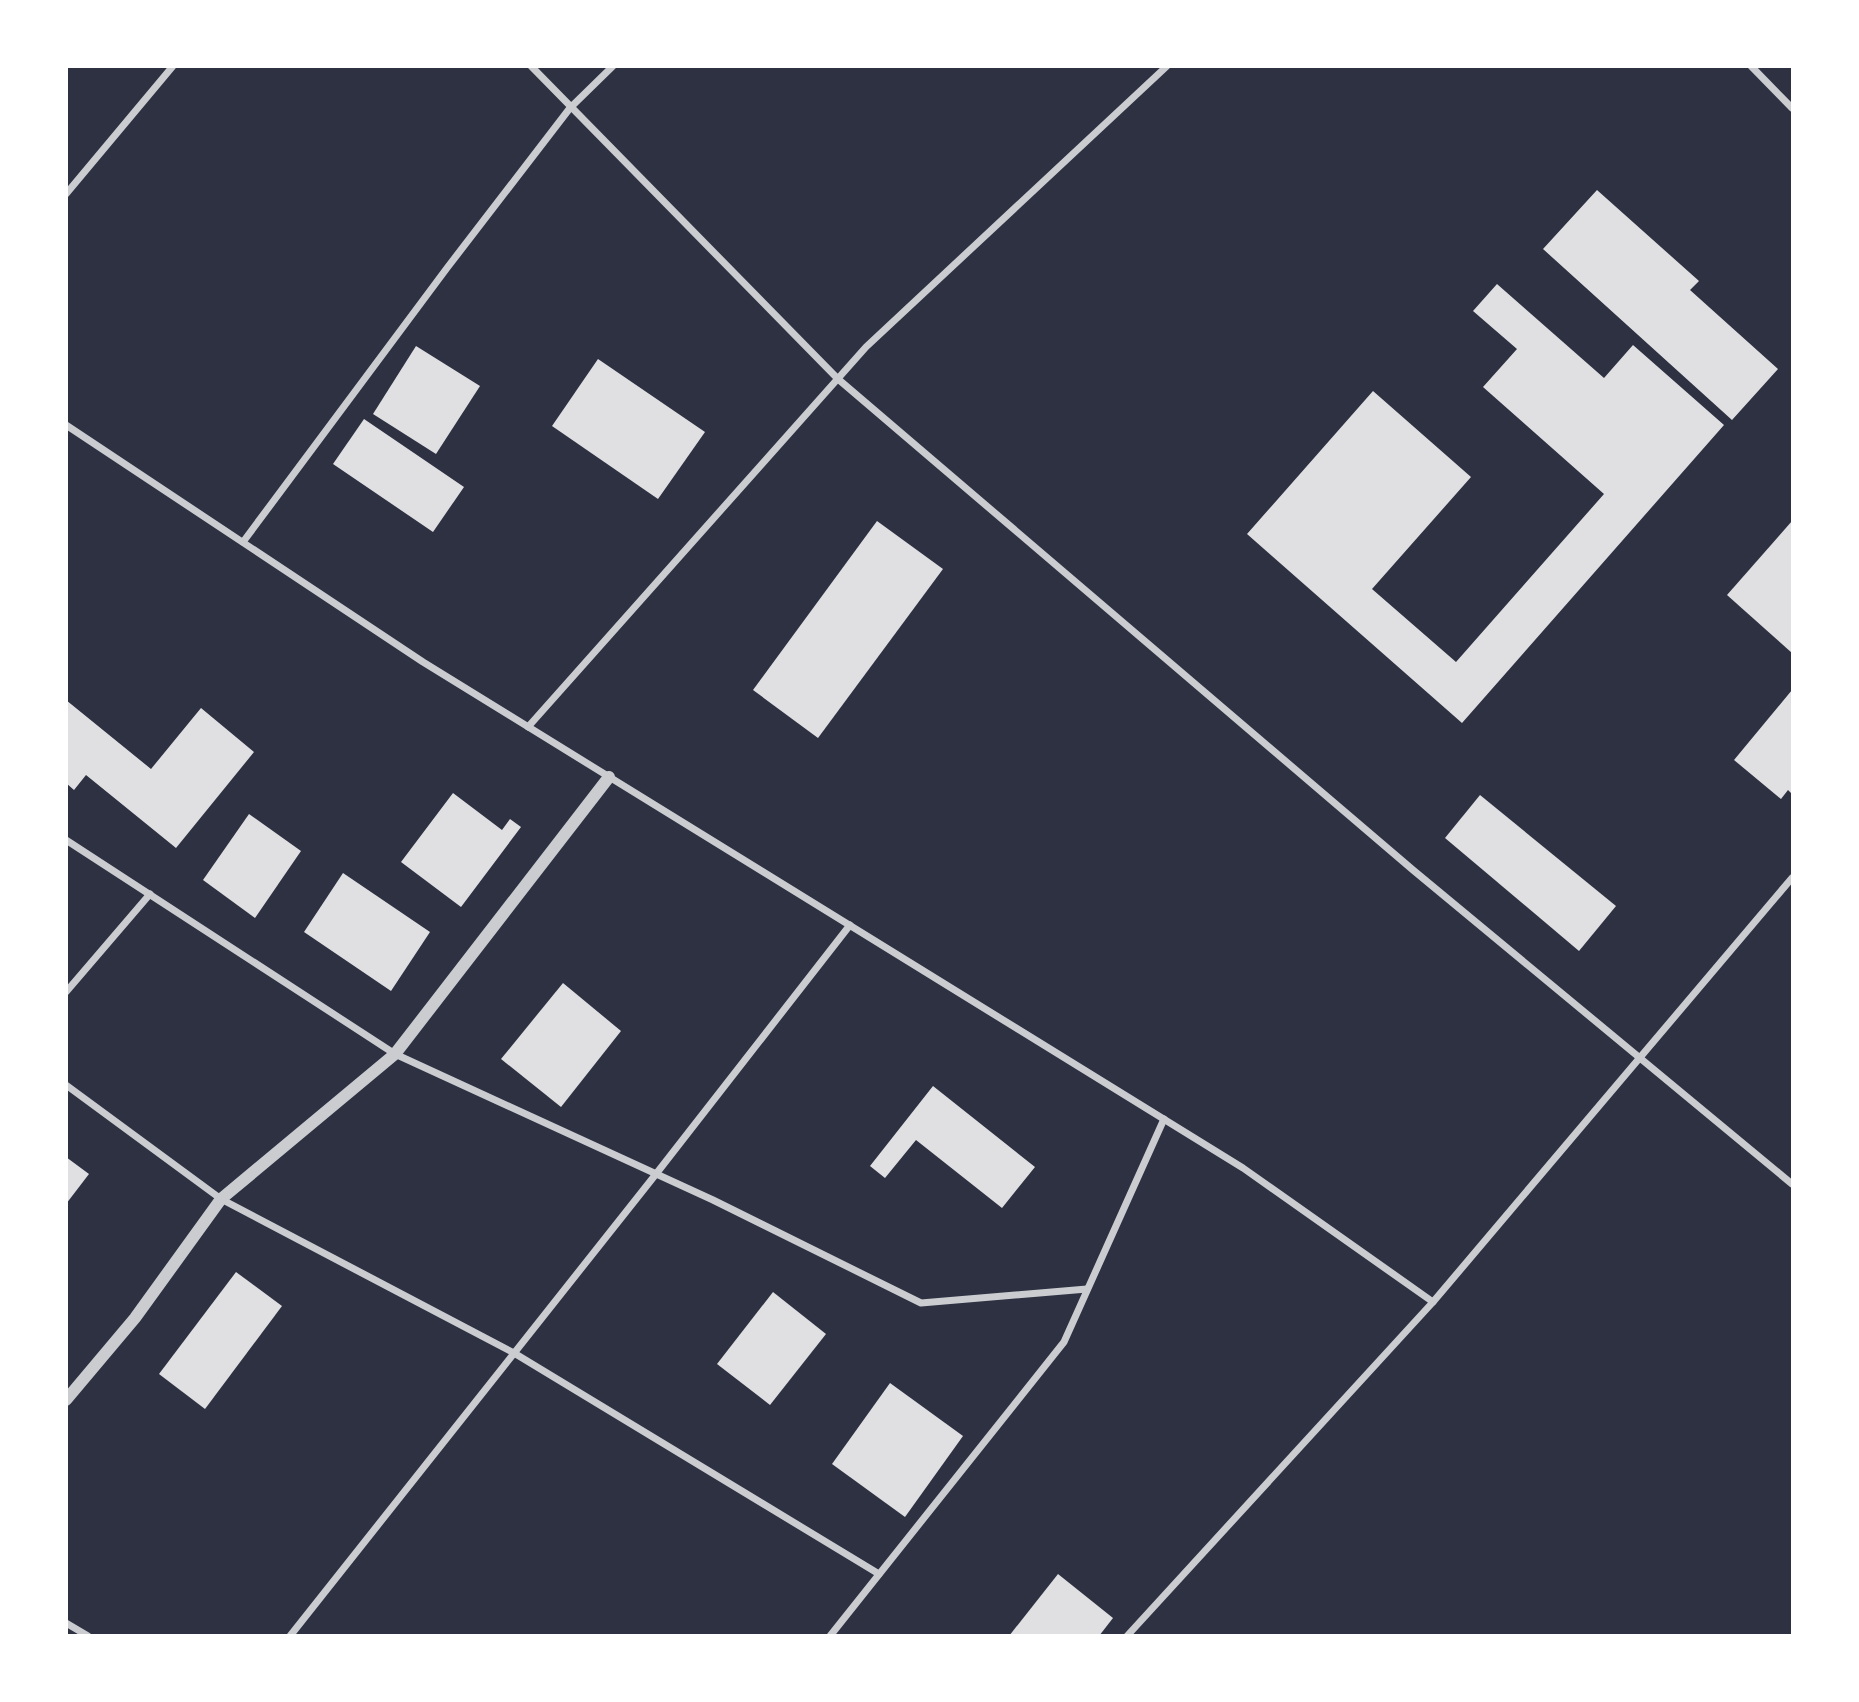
<svg xmlns="http://www.w3.org/2000/svg" width="1859" height="1702" viewBox="0 0 1859 1702" font-family="Bitter,serif">
	<style>
		.building { fill: #e0e0e3 }
		.lines { fill: none; stroke-linecap: round; stroke-linejoin: round }
		.minor { stroke: #caccd0; stroke-width: 7 }
		.tertiary { stroke: #caccd0; stroke-width: 12 }
	</style>
	<rect width="100%" height="100%" fill="#2d3142"/>
	<g class="building">
		<path d="M1597 190 1699 281 1690 290 1778 369 1732 420 1543 249Z"/>
		<path d="M1497 284 1604 378 1633 345 1724 425 1462 723 1247 534 1373 391 1471 477 1372 589 1456 662 1604 494 1483 387 1517 349 1473 311Z"/>
		<path d="M416 346 480 386 436 454 373 414Z"/>
		<path d="M598 359 705 432 658 499 552 426Z"/>
		<path d="M364 419 464 487 433 532 333 464Z"/>
		<path d="M877 521 943 569 818 738 753 690Z"/>
		<path d="M1792 521V653L1727 595Z"/>
		<path d="M1792 690V794L1788 790 1781 799 1734 760Z"/>
		<path d="M66 700 151 769 201 708 254 752 176 848 86 775 74 790 66 783Z"/>
		<path d="M453 793 502 830 510 819 521 827 461 907 401 862Z"/>
		<path d="M1480 795 1616 906 1579 951 1445 838Z"/>
		<path d="M249 814 301 851 255 918 203 880Z"/>
		<path d="M343 873 430 932 391 991 304 932Z"/>
		<path d="M563 983 621 1031 561 1107 501 1059Z"/>
		<path d="M933 1086 1035 1167 1002 1208 916 1140 885 1178 870 1166Z"/>
		<path d="M66 1157 89 1174 66 1204Z"/>
		<path d="M236 1272 282 1306 205 1409 159 1374Z"/>
		<path d="M773 1292 826 1334 770 1405 717 1364Z"/>
		<path d="M890 1383 963 1436 905 1517 832 1464Z"/>
		<path d="M1058 1574 1113 1618 1099 1636H1009Z"/>
	</g>
	<g class="lines">
		<g class="minor">
			<path d="M531 66 838 379 1413 870 1792 1184"/>
			<path d="M1751 66 1792 108"/>
			<path d="M66 194 173 66"/>
			<path d="M66 425 423 662 1243 1168 1433 1302"/>
			<path d="M243 542 447 268 570 108 613 66"/>
			<path d="M528 727 866 347 1167 66"/>
			<path d="M66 840 395 1054 713 1200 921 1303 1087 1289"/>
			<path d="M66 992 150 894"/>
			<path d="M66 1085 221 1199 514 1353 879 1574"/>
			<path d="M66 1623 88 1636"/>
			<path d="M290 1636 656 1174 850 925"/>
			<path d="M830 1636 1064 1342 1164 1119"/>
			<path d="M1127 1636 1433 1302 1792 878"/>
		</g>
		<path class="tertiary" d="M66 1400 135 1318 221 1199 395 1054 609 777"/>
	</g>
	<rect width="1859" height="1702" fill="none" stroke="#ffffff" stroke-width="136"/>
</svg>
